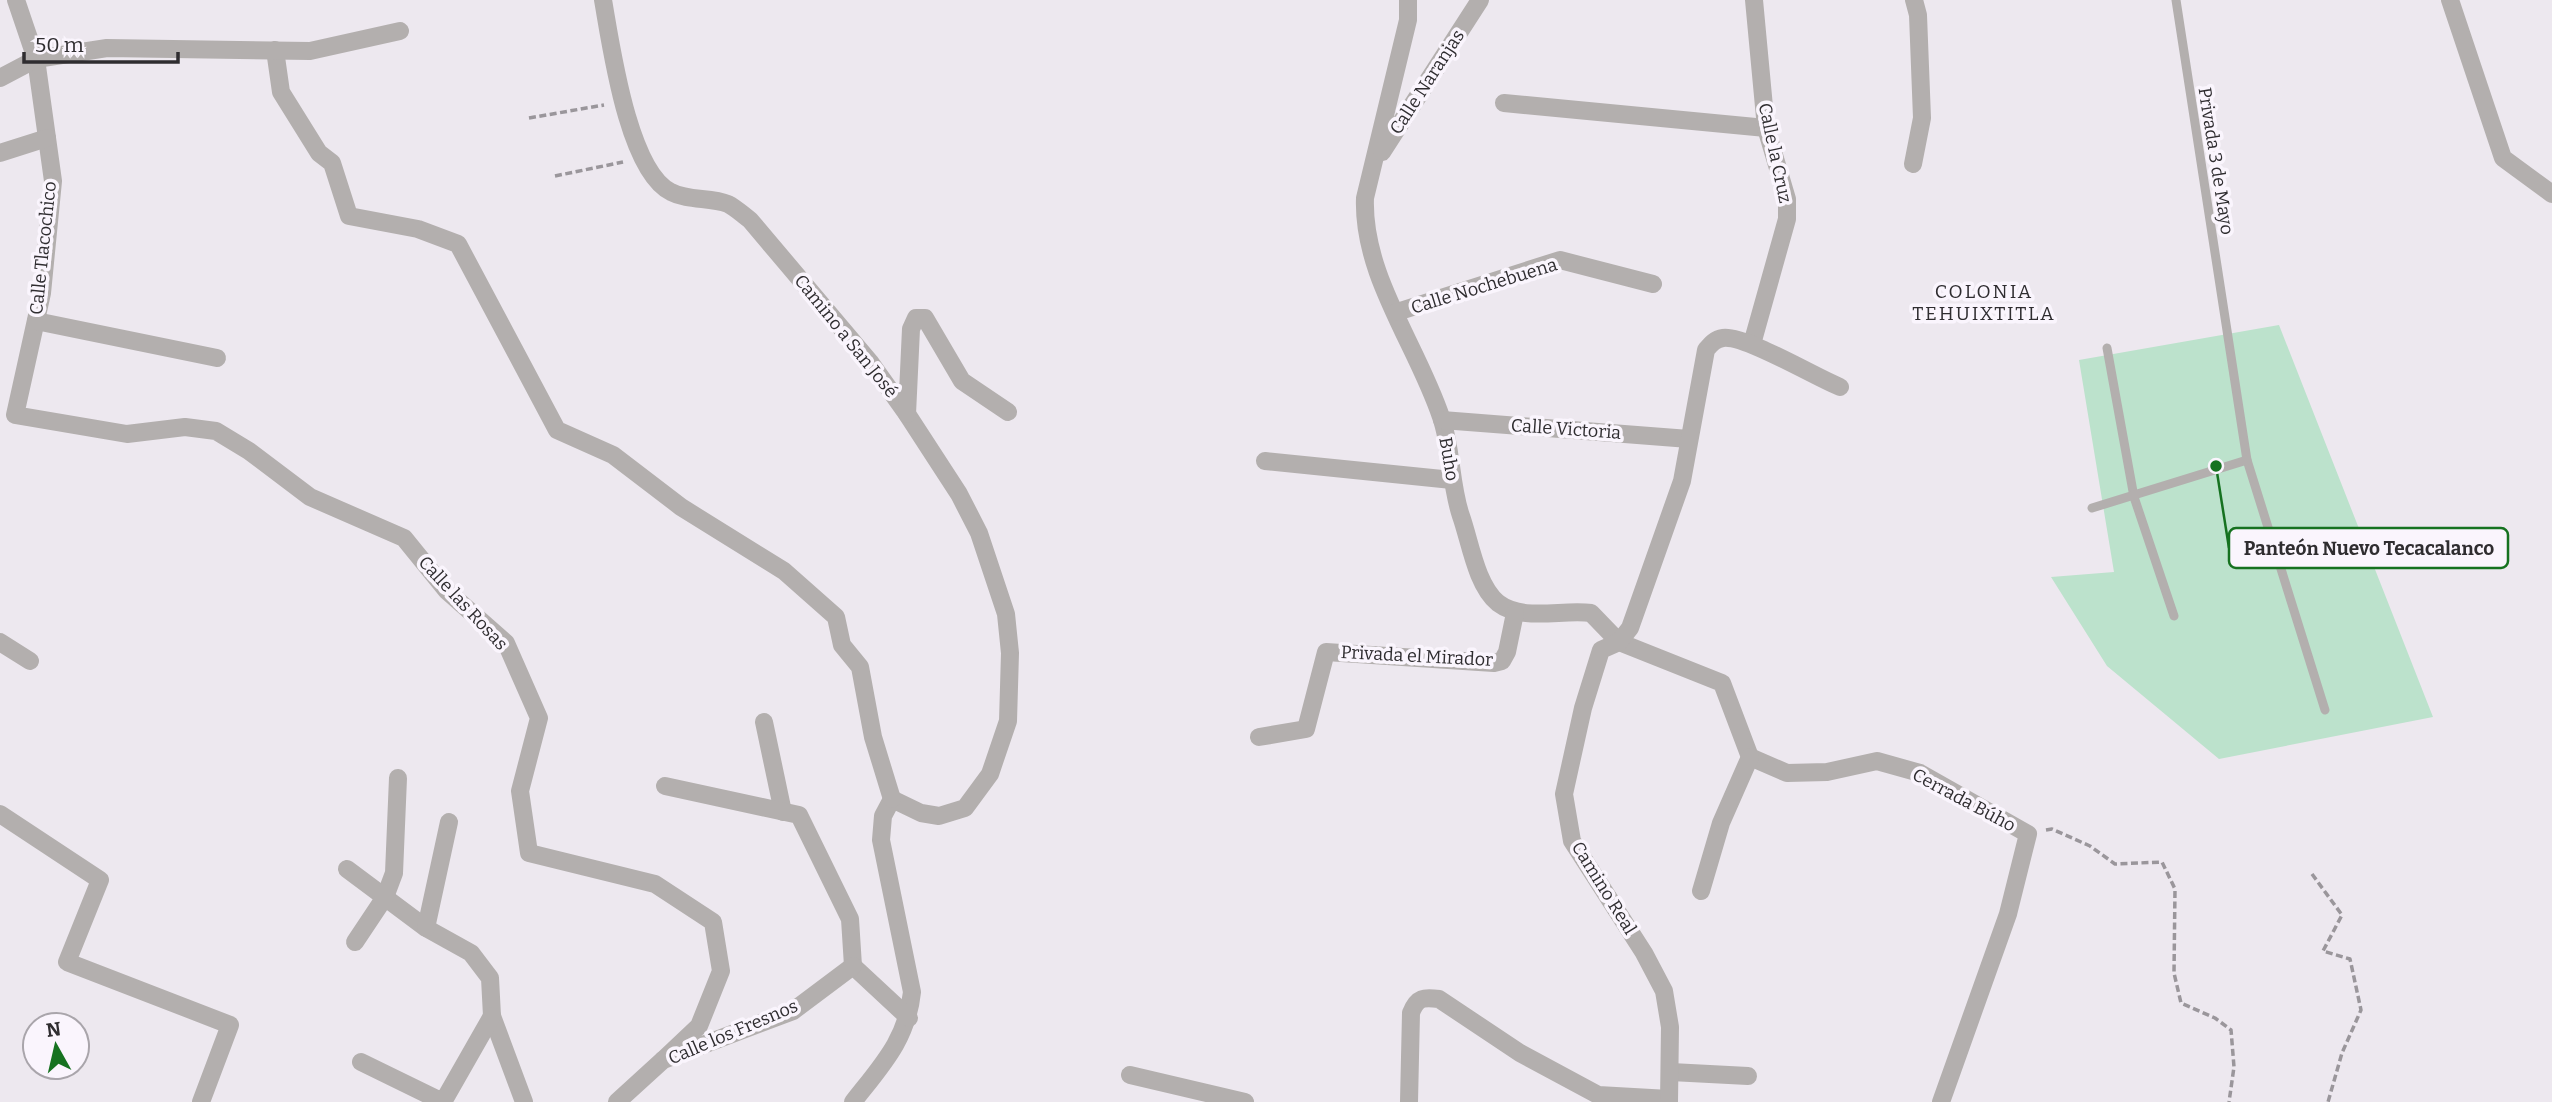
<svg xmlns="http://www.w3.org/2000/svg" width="2552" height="1102" viewBox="0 0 2552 1102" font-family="Bitter,serif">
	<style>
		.green { fill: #bce2cc }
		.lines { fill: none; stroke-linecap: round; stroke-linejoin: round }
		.path { stroke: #9a969b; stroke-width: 3.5; stroke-dasharray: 7 3.5; stroke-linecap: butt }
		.lane { stroke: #b3afae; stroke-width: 9 }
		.street { stroke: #b3afae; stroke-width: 18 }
		.labels { text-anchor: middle; stroke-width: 7; stroke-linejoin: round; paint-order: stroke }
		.street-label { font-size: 18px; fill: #2f2d30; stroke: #faf5fd }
		.neighbourhood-label { font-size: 19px; letter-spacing: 2px; fill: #2f2d30; stroke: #faf5fd }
		.leader { fill: none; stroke: #167220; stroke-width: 2.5 }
		.callout-dot { fill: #167220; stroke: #faf5fd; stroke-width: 2.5 }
		.callout { fill: #faf5fd; stroke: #167220; stroke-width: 2.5 }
		.callout-label { font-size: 19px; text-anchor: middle; font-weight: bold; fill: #2f2d30 }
	</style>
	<rect width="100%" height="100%" fill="#ede8ef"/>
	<path class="green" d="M2279 325 2433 717 2219 759 2107 666 2051 577 2114 572 2079 360Z"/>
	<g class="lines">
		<g class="path">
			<path d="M529 118 604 105"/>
			<path d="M555 176 623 162"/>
			<path d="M2046 830 2052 829 2090 846 2115 864 2162 862 2175 889 2174 973 2181 1003 2215 1018 2231 1030 2234 1067 2229 1102"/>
			<path d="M2312 874 2342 915 2323 951 2350 959 2361 1010 2342 1053 2328 1102"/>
		</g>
		<g class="lane">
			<path d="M2176 0 2247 460 2325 710"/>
			<path d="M2107 348 2134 497 2174 616"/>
			<path d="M2092 508 2247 460"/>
		</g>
		<g class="street">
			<path d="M16 0 36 59 53 181 42 293 15 415 127 434 185 427 216 431 249 451 310 497 404 538 447 591 506 643 539 718 520 791 529 853 655 884 713 922 721 971 699 1026 663 1060"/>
			<path d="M603 0C611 45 628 171 671 192 688 201 711 197 728 204 736 208 743 215 750 220L870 362 907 414 959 494 979 533 1006 614 1010 653 1008 721 990 774 965 808 939 816 921 813 892 799 883 816 881 840 912 992C907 1040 881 1066 853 1102"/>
			<path d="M1408 0V20L1365 198C1362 275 1417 345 1441 417 1452 448 1450 484 1461 516 1470 541 1476 585 1498 603 1523 622 1562 609 1591 613L1619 642 1722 683 1750 757"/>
			<path d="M2450 0 2503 158 2552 194"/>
			<path d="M275 50 281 92 319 153 332 163 349 216 418 229 458 244 557 430 613 455 681 507 784 571 836 617 842 645 860 667 873 737 892 799"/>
			<path d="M0 78 36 59 107 48 310 51 400 31"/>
			<path d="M1504 103 1766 128"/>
			<path d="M1382 152 1480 0"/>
			<path d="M0 153 47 138"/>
			<path d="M1913 164 1922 118 1918 15 1914 0"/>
			<path d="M1397 312 1560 260 1653 284"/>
			<path d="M36 321 217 358"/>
			<path d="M1752 344 1787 219V199L1766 128 1754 0"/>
			<path d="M907 414 911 329 916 318H925L962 381 1008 412"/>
			<path d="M1442 420 1689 439"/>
			<path d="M1265 461 1452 480"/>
			<path d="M0 642 30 661"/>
			<path d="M764 722 783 812"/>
			<path d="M1259 737 1306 729 1326 652 1494 663 1502 661 1507 652 1515 613"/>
			<path d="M1750 757 1787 773 1827 772 1877 761 1920 773 2028 834 2008 914 1941 1102"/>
			<path d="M665 786 799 815 850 919 853 966"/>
			<path d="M0 814 100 880 67 962 230 1025 201 1102"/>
			<path d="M347 869 426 928 471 953 490 978 492 1016 524 1102"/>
			<path d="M1701 891 1721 823 1750 757"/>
			<path d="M426 928 449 822"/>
			<path d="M355 942 385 897 394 873 398 778"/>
			<path d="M853 966 909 1018"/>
			<path d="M361 1062 443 1102 492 1016"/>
			<path d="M1671 1072 1748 1076"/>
			<path d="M1130 1075 1245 1102"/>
			<path d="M617 1102 663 1060 793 1011 853 966"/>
			<path d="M1409 1102 1411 1013C1417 997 1424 997 1439 999L1520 1053 1598 1095 1669 1099"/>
			<path d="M1669 1102 1670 1027 1664 991 1644 953 1572 841 1564 794 1583 708 1601 650 1619 642 1630 628 1682 481 1706 350C1711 344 1715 339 1723 338 1745 335 1815 377 1840 387"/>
		</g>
	</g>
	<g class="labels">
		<g class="street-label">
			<text transform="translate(1427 82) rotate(-57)" y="6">Calle Naranjas</text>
			<text transform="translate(1775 153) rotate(78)" y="6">Calle la Cruz</text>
			<text transform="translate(2216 161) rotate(81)" y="6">Privada 3 de Mayo</text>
			<text transform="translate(43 248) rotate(-84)" y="6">Calle Tlacochico</text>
			<text transform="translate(1484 286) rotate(-17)" y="6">Calle Nochebuena</text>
			<text transform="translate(846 336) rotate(51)" y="6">Camino a San José</text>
			<text transform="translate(1566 429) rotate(4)" y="6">Calle Victoria</text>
			<text transform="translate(1449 459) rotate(80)" y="6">Buho</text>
			<text transform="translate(463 603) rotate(47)" y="6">Calle las Rosas</text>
			<text transform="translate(1417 656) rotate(3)" y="6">Privada el Mirador</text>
			<text transform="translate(1964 800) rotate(28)" y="6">Cerrada Búho</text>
			<text transform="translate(1604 888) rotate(58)" y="6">Camino Real</text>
			<text transform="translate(733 1032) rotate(-23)" y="6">Calle los Fresnos</text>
		</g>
		<g class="neighbourhood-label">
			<text x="1984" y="298">COLONIA<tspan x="1984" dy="22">TEHUIXTITLA</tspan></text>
		</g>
	</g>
	<path class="leader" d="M2216 466L2229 548"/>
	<circle class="callout-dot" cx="2216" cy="466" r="7"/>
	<rect class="callout" x="2229" y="528" width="279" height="40" rx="7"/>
	<g class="callout-label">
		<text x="2369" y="555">Panteón Nuevo Tecacalanco</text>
	</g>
	<g transform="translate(56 1046) rotate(352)"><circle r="33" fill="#faf5fd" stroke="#a9a5ab" stroke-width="2"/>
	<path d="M0-5L12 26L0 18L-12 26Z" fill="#167220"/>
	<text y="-10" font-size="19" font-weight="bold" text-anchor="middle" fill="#2f2d30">N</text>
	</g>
	<path d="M24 52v10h154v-10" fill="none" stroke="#2f2d30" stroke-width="3.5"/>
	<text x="35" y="52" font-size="21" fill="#2f2d30" stroke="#faf5fd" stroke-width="5" paint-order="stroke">50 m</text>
</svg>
